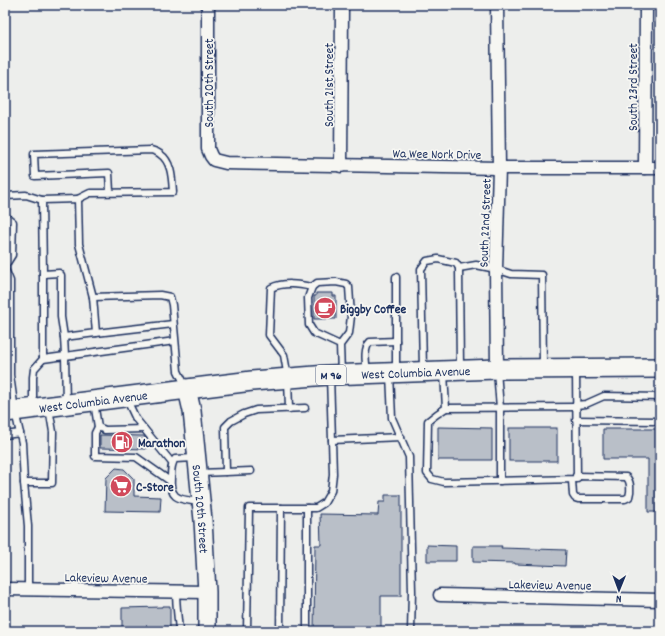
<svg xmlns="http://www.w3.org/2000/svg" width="665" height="636" viewBox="0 0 665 636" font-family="Dekko,sans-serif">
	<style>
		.building { fill: #b9bfc8; stroke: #1b2f5e }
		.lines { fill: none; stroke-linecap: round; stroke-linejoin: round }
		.lane-casing { stroke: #1b2f5e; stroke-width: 9 }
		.street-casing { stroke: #1b2f5e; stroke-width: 15 }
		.secondary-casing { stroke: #1b2f5e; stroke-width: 20 }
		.primary-casing { stroke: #1b2f5e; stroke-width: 22 }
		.lane { stroke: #f6f6f2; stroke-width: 6 }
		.street { stroke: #f6f6f2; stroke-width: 12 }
		.secondary { stroke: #f6f6f2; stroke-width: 17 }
		.primary { stroke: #f6f6f2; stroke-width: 19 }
		.labels { text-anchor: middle; stroke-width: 3.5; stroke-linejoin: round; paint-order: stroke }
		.shield { fill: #f6f6f2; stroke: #5d6b8a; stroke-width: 1 }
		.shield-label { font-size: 12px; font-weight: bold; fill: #1b2f5e }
		.street-label { font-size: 13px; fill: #1b2f5e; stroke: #f6f6f2 }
		.poi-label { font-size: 13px; font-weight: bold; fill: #1b2f5e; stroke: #f6f6f2; text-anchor: start }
	</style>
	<rect width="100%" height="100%" fill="#edeeec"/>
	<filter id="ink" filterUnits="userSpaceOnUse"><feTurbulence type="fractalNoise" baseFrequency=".025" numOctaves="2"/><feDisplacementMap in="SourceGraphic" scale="8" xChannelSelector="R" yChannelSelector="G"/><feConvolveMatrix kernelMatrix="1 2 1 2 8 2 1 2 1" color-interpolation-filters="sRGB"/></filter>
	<g filter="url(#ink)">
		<g class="building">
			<path d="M316 293H333V296H336V319H314V296H316Z"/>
			<path d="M438 427 492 428V460H438Z"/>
			<rect x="509" y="428" width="48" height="33"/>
			<path d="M603 429H660V512H648V459H603Z"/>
			<path d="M100 435 144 436 146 439V449L100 448Z"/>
			<path d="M116 468 124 469 134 479V496L161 497 160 512 105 511 106 478Z"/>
			<path d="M385 495H401V596H381V631H314L315 545H321L320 514 378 515 379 502H385Z"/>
			<path d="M427 545 456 546V561H427Z"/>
			<path d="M473 546H502L501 548 566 550 565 566 515 564V563L473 562Z"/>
			<path d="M162 606H170V631H122V608L162 607Z"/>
		</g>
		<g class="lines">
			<g class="lane-casing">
				<g id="lane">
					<path d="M5 196 26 195 42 200"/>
					<path d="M78 199 90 193 173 192C172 179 172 162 160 154 158 152 154 151 151 150L34 154 35 176 109 173 110 192"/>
					<path d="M5 216 13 222 12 255 5 266"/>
					<path d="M459 268 476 265 496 269 511 274 542 275 543 366"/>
					<path d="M5 269 10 281V375L15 411 22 443 24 483H52L53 432 49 408"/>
					<path d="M43 274 59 273 61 275V317L64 337"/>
					<path d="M396 277V371"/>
					<path d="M96 333 173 324"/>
					<path d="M175 341 43 359V274L42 200 78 199 79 244 93 297 160 295 170 297 172 305 178 371 186 387"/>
					<path d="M340 345 314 333 309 325 308 298 312 287 317 283 336 282 346 284 349 287 351 316 349 333 340 345 341 373"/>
					<path d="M423 369 421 269 427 261 438 259 456 263 459 268 460 369"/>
					<path d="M497 371 500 408V481"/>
					<path d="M367 372C366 363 363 349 370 342L396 341"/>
					<path d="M444 373 446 408 437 414 428 421 427 473 432 479 444 482 577 479 576 370"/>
					<path d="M390 374 392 418 409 457 412 592 411 631"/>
					<path d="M127 400 136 419 172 463"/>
					<path d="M94 402 98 427 105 430 144 429"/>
					<path d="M66 403 65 356 64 337 96 333 93 297"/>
					<path d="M576 405 586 404 604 396 660 397"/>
					<path d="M33 406V377L34 369 43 359"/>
					<path d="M446 408 576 407"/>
					<path d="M289 409 288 378 284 355 269 335 271 288C284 282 298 284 312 287"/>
					<path d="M576 420 656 421 660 419"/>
					<path d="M98 427 95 433V456L136 457 170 481"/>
					<path d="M5 435 20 433"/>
					<path d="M332 440 401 437"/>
					<path d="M195 458 175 459C171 464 171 471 171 477 169 501 181 499 199 502"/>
					<path d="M226 472 225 427 231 421 244 414 256 410 305 408"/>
					<path d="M200 473 251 471"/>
					<path d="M572 480 573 495 575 498 578 499H625L629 497C631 491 631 481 626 477L576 476"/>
					<path d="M24 483 28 526V589"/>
					<path d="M307 508V631"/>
					<path d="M176 592C176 605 178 618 179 631"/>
					<path d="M247 631 249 508H316L324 503 331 491 333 474 332 440 330 376"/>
					<path d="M280 631 281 508"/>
				</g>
			</g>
			<g class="street-casing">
				<g id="street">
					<path d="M208 5V149L211 156 214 160 226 163 499 168H660"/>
					<path d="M341 166 342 5"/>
					<path d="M645 168 646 5"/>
					<path d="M497 369 496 269 499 168 497 5"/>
					<path d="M5 589 207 592"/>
					<path d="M440 595 660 600"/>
				</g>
			</g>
			<g class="secondary-casing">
				<g id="secondary">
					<path id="s1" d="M187 389 192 411 203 520 207 592V631"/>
				</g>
			</g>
			<g class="primary-casing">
				<g id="primary">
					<path id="s2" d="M5 412 187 389 252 381 328 375 497 369 660 368"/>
				</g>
			</g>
			<use href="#lane" class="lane"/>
			<use href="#street" class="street"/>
			<use href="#secondary" class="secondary"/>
			<use href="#primary" class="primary"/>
		</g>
	</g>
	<defs>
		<g id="cafe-disc" transform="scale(1.15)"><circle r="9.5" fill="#d1495b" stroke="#f6f6f2"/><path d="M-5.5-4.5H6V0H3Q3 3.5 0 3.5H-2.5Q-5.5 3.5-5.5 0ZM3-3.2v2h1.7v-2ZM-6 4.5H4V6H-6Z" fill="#fff"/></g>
		<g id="fuel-disc" transform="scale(1.15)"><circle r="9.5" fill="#d1495b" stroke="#f6f6f2"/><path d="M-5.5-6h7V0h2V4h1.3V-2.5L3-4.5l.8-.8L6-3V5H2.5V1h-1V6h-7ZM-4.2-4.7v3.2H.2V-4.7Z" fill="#fff"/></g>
		<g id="supermarket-disc" transform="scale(1.15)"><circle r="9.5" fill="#d1495b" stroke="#f6f6f2"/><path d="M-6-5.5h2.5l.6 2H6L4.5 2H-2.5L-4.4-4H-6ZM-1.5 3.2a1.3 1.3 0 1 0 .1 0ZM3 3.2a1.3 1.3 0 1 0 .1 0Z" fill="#fff"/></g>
	</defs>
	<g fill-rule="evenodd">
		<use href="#cafe-disc" x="325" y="308"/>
		<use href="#fuel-disc" x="122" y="442"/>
		<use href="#supermarket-disc" x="121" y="486"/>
	</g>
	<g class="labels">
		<rect class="shield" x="316" y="365" width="30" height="20" rx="3"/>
		<g class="shield-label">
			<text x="331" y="379">M 96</text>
		</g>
		<g class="street-label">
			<text transform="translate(208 83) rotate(-90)" y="5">South 20th Street</text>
			<text transform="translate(328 85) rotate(-90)" y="5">South 21st Street</text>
			<text transform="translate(632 87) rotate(-90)" y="5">South 23rd Street</text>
			<text transform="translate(437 153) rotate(1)" y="5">Wa Wee Nork Drive</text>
			<text transform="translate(484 223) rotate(-88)" y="5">South 22nd Street</text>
			<text dy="5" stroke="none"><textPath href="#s2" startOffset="413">West Columbia Avenue</textPath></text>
			<text dy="5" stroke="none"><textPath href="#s2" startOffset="89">West Columbia Avenue</textPath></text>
			<text dy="5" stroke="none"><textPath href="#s1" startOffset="121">South 20th Street</textPath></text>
			<text transform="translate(106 577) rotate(1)" y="5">Lakeview Avenue</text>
			<text transform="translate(550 584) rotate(1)" y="5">Lakeview Avenue</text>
		</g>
		<g class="poi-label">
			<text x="340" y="313">Biggby Coffee</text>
			<text x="138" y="447">Marathon</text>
			<text x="136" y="491">C-Store</text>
		</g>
	</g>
	<rect width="665" height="636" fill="none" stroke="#f6f6f2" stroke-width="20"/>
	<rect x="10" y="10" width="645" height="616" fill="none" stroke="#1b2f5e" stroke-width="1.5" filter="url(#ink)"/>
	<g transform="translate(619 590) rotate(181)" stroke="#f6f6f2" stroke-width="3" paint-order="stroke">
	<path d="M0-3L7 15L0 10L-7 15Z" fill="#1b2f5e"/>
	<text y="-6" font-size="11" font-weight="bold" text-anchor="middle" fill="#1b2f5e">N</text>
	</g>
</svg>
